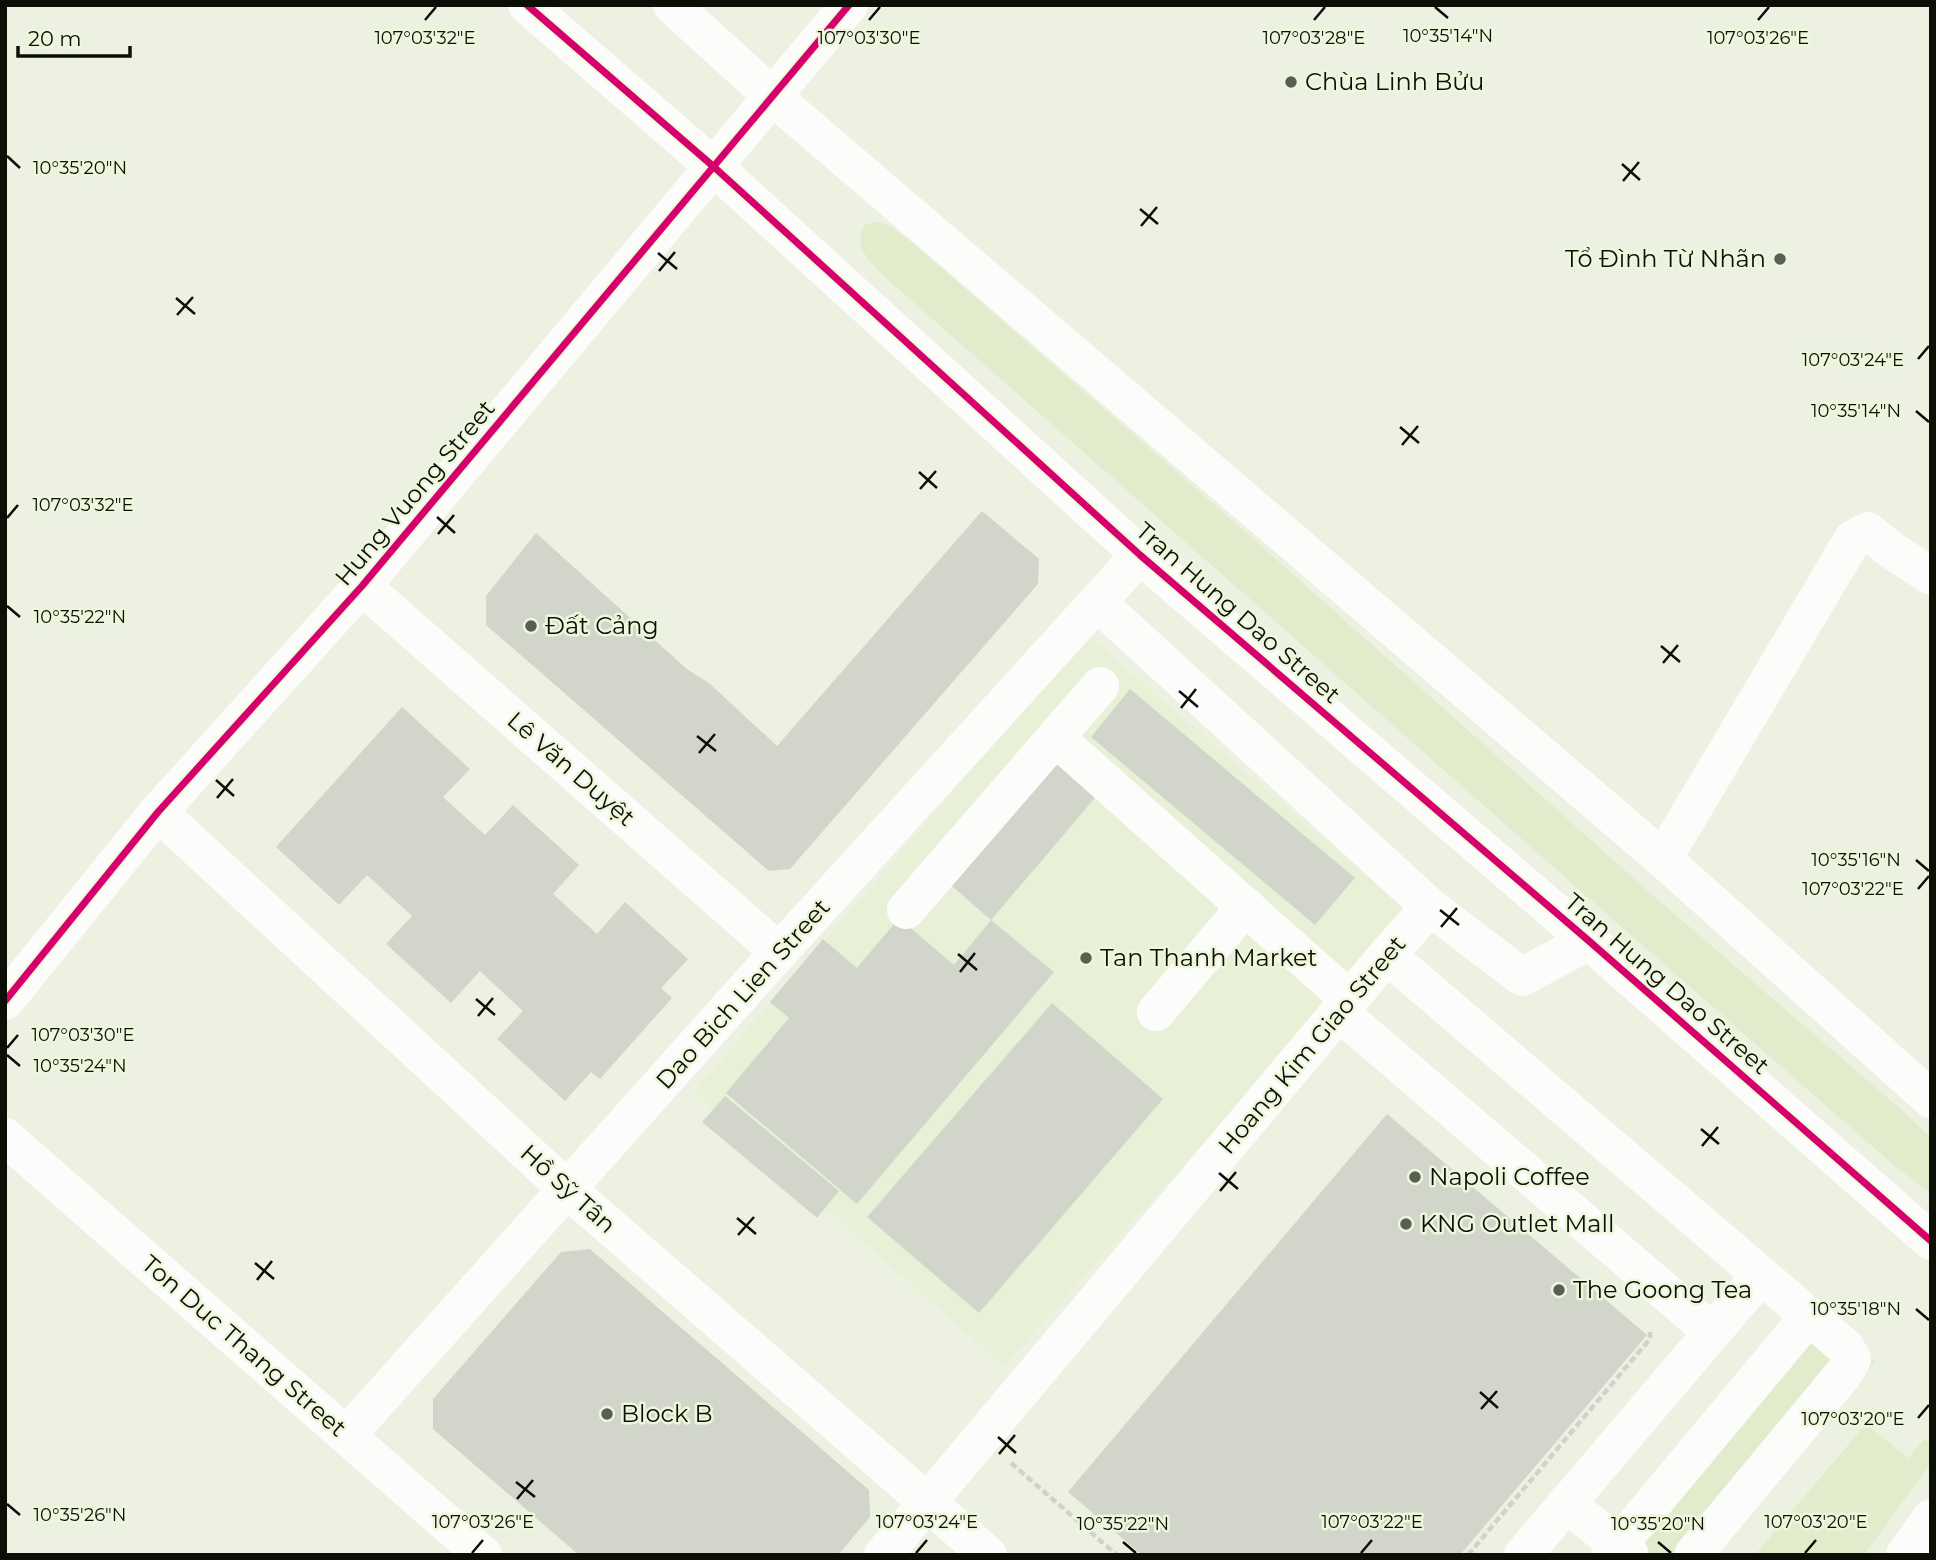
<svg xmlns="http://www.w3.org/2000/svg" width="1936" height="1560" viewBox="0 0 1936 1560" font-family="Montserrat,sans-serif">
	<style>
		.built { fill: #e8f0d7 }
		.green { fill: #e0eccb }
		.building { fill: #d2d6ca }
		.lines { fill: none; stroke-linecap: round; stroke-linejoin: round }
		.path { stroke: #d0d2cd; stroke-width: 4.5; stroke-dasharray: 7 3.5; stroke-linecap: butt }
		.minor { stroke: #fcfdfb; stroke-width: 38 }
		.cycleway-casing { stroke: #eef7dc; stroke-width: 11 }
		.cycleway { stroke: #d6006c; stroke-width: 7 }
		.ticks { fill: none; stroke: #0c0f06; stroke-width: 2.5 }
		.poi-dot { fill: #5a5e53; stroke: #eef7dc; stroke-width: 2.5 }
		.labels { text-anchor: middle; stroke-width: 5; stroke-linejoin: round; paint-order: stroke }
		.poi-label { font-size: 24px; fill: #0c0f06; stroke: #eef7dc; text-anchor: start }
		.street-label { font-size: 24px; fill: #0c0f06; stroke: #eef7dc }
		.ticks-label { font-size: 18px; text-anchor: middle; fill: #0c0f06; stroke: #eef7dc; stroke-width: 5; stroke-linejoin: round; paint-order: stroke }
	</style>
	<rect width="100%" height="100%" fill="#ecf1e2"/>
	<path class="built" d="M1088 636 1405 910 1311 1022 1004 1366 694 1092Z"/>
	<g class="green">
		<path d="M878 222 888 225 908 239 1248 534 1657 899 1904 1112 1931 1138V1194L1895 1166C1555 870 1218 570 879 272 866 256 852 244 866 224Z"/>
		<path d="M1815 1310 1875 1361 1709 1555H1608Z"/>
		<path d="M1866 1424 1908 1458 1924 1440 1929 1442 1931 1463 1864 1555H1755Z"/>
	</g>
	<g class="building">
		<path d="M982 511 1039 559 1038 584 790 869 769 871 486 625V596L536 533 688 670 709 683 777 746Z"/>
		<path d="M1130 689 1355 878 1315 925 1091 737Z"/>
		<path d="M402 707 470 769 443 797 485 835 513 805 579 865 553 894 597 934 625 902 688 959 661 988 672 998 600 1079 591 1072 565 1101 497 1039 523 1011 480 971 451 1003 386 944 412 916 367 875 339 905 276 847Z"/>
		<path d="M1054 753 1100 792 991 920 946 881Z"/>
		<path d="M899 918 954 965 991 920 1054 972 857 1204 726 1093 789 1018 770 1002 823 939 857 968Z"/>
		<path d="M1052 1003 1163 1099 979 1313 867 1217Z"/>
		<path d="M725 1096 839 1191 817 1218 702 1122Z"/>
		<path d="M1387 1114 1647 1335 1460 1555H1142L1068 1492Z"/>
		<path d="M590 1249 869 1490 870 1517 838 1555H579L433 1429V1399L561 1252Z"/>
	</g>
	<g class="lines">
		<g class="path">
			<path d="M1011 1463 1117 1555"/>
			<path d="M1468 1555 1644 1346 1650 1339V1332"/>
		</g>
		<g class="minor">
			<path d="M527 5 714 167 1140 555 1589 941 1931 1241"/>
			<path d="M672 5 773 97 1663 859 1931 1099"/>
			<path d="M362 586 779 952"/>
			<path d="M1098 603 1430 907 1522 977 1589 941"/>
			<path d="M1056 738 1350 1000"/>
			<path d="M158 812 568 1190 988 1555"/>
			<path d="M1663 859 1853 539 1868 531 1887 547 1931 576"/>
			<path d="M906 910 1100 686"/>
			<path d="M1387 955 1846 1348 1852 1359 1845 1372 1693 1555"/>
			<path d="M5 1001 158 812 362 586 849 5"/>
			<path d="M1156 1012 1246 906"/>
			<path d="M1339 1012 1711 1331"/>
			<path d="M5 1137 483 1555"/>
			<path d="M347 1435 779 952 1140 555"/>
			<path d="M1566 1503 1630 1555"/>
			<path d="M883 1555 1387 955 1430 907"/>
			<path d="M1523 1555 1761 1275"/>
			<path d="M1610 1555 1809 1316"/>
			<path d="M1905 1555 1931 1518"/>
		</g>
		<g class="cycleway-casing">
			<g id="cycleway">
				<path d="M527 5 714 167 1140 555 1589 941 1931 1241"/>
				<path d="M5 1001 158 812 362 586 849 5"/>
			</g>
		</g>
		<use href="#cycleway" class="cycleway"/>
	</g>
	<path class="ticks" d="M1435 7 1448 18M425 20 436 7M869 20 880 7M1314 20 1325 7M1758 20 1769 7M7 156 20 168M1622 164 1640 180M1623 181 1639 162M1140 209 1158 224M1141 226 1157 207M658 253 677 269M659 271 675 252M176 298 195 314M177 315 193 297M1918 359 1929 346M1916 411 1929 422M1400 427 1419 443M1402 445 1418 426M919 472 937 488M920 489 936 471M437 517 455 533M7 518 18 505M438 534 454 515M7 606 20 617M1661 646 1680 662M1663 663 1678 645M1179 691 1198 707M1181 708 1196 689M697 736 716 751M699 753 715 734M216 780 234 796M217 798 233 779M1916 860 1929 871M1918 889 1929 876M1440 910 1459 925M1441 927 1457 908M958 954 977 970M960 972 975 953M476 999 495 1015M478 1016 493 998M7 1048 18 1035M7 1055 20 1066M1701 1129 1719 1144M1702 1146 1718 1127M1219 1173 1238 1189M1220 1191 1236 1172M737 1218 756 1234M738 1235 754 1217M255 1263 274 1279M257 1280 272 1261M1916 1309 1929 1320M1480 1392 1498 1408M1481 1409 1497 1391M1918 1418 1929 1405M998 1437 1016 1453M999 1454 1015 1435M516 1482 535 1497M517 1499 533 1480M7 1504 20 1515M1123 1542 1136 1553M1658 1542 1671 1553M472 1553 483 1540M916 1553 927 1540M1361 1553 1372 1540M1805 1553 1816 1540"/>
	<g class="poi-dot">
		<circle cx="1291" cy="82" r="7"/>
		<circle cx="1780" cy="259" r="7"/>
		<circle cx="531" cy="626" r="7"/>
		<circle cx="1086" cy="958" r="7"/>
		<circle cx="1415" cy="1177" r="7"/>
		<circle cx="1406" cy="1224" r="7"/>
		<circle cx="1559" cy="1290" r="7"/>
		<circle cx="607" cy="1414" r="7"/>
	</g>
	<g class="labels">
		<g class="poi-label">
			<text x="1305" y="90">Chùa Linh Bửu</text>
			<text x="1766" y="267" text-anchor="end">Tổ Đình Từ Nhãn</text>
			<text x="545" y="634">Đất Cảng</text>
			<text x="1100" y="966">Tan Thanh Market</text>
			<text x="1429" y="1185">Napoli Coffee</text>
			<text x="1420" y="1232">KNG Outlet Mall</text>
			<text x="1573" y="1298">The Goong Tea</text>
			<text x="621" y="1422">Block B</text>
		</g>
		<g class="street-label">
			<text transform="translate(415 493) rotate(-50)" y="8">Hung Vuong Street</text>
			<text transform="translate(1238 613) rotate(41)" y="8">Tran Hung Dao Street</text>
			<text transform="translate(571 769) rotate(41)" y="8">Lê Văn Duyệt</text>
			<text transform="translate(1667 984) rotate(41)" y="8">Tran Hung Dao Street</text>
			<text transform="translate(743 994) rotate(-48)" y="8">Dao Bich Lien Street</text>
			<text transform="translate(1312 1045) rotate(-50)" y="8">Hoang Kim Giao Street</text>
			<text transform="translate(568 1189) rotate(42)" y="8">Hồ Sỹ Tân</text>
			<text transform="translate(244 1346) rotate(41)" y="8">Ton Duc Thang Street</text>
		</g>
	</g>
	<g class="ticks-label">
		<text x="1448" y="42">10°35'14"N</text>
		<text x="425" y="44">107°03'32"E</text>
		<text x="869" y="44">107°03'30"E</text>
		<text x="1314" y="44">107°03'28"E</text>
		<text x="1758" y="44">107°03'26"E</text>
		<text x="80" y="174">10°35'20"N</text>
		<text x="1853" y="366">107°03'24"E</text>
		<text x="1856" y="417">10°35'14"N</text>
		<text x="83" y="511">107°03'32"E</text>
		<text x="80" y="623">10°35'22"N</text>
		<text x="1856" y="866">10°35'16"N</text>
		<text x="1853" y="895">107°03'22"E</text>
		<text x="83" y="1041">107°03'30"E</text>
		<text x="80" y="1072">10°35'24"N</text>
		<text x="1856" y="1315">10°35'18"N</text>
		<text x="1853" y="1425">107°03'20"E</text>
		<text x="80" y="1521">10°35'26"N</text>
		<text x="483" y="1528">107°03'26"E</text>
		<text x="927" y="1528">107°03'24"E</text>
		<text x="1372" y="1528">107°03'22"E</text>
		<text x="1816" y="1528">107°03'20"E</text>
		<text x="1123" y="1530">10°35'22"N</text>
		<text x="1658" y="1530">10°35'20"N</text>
	</g>
	<rect width="1936" height="1560" fill="none" stroke="#0c0f06" stroke-width="14"/>
	<path d="M18 46v10h112v-10" fill="none" stroke="#0c0f06" stroke-width="3.5"/>
	<text x="28" y="46" font-size="21" fill="#0c0f06" stroke="#eef7dc" stroke-width="5" paint-order="stroke">20 m</text>
</svg>
